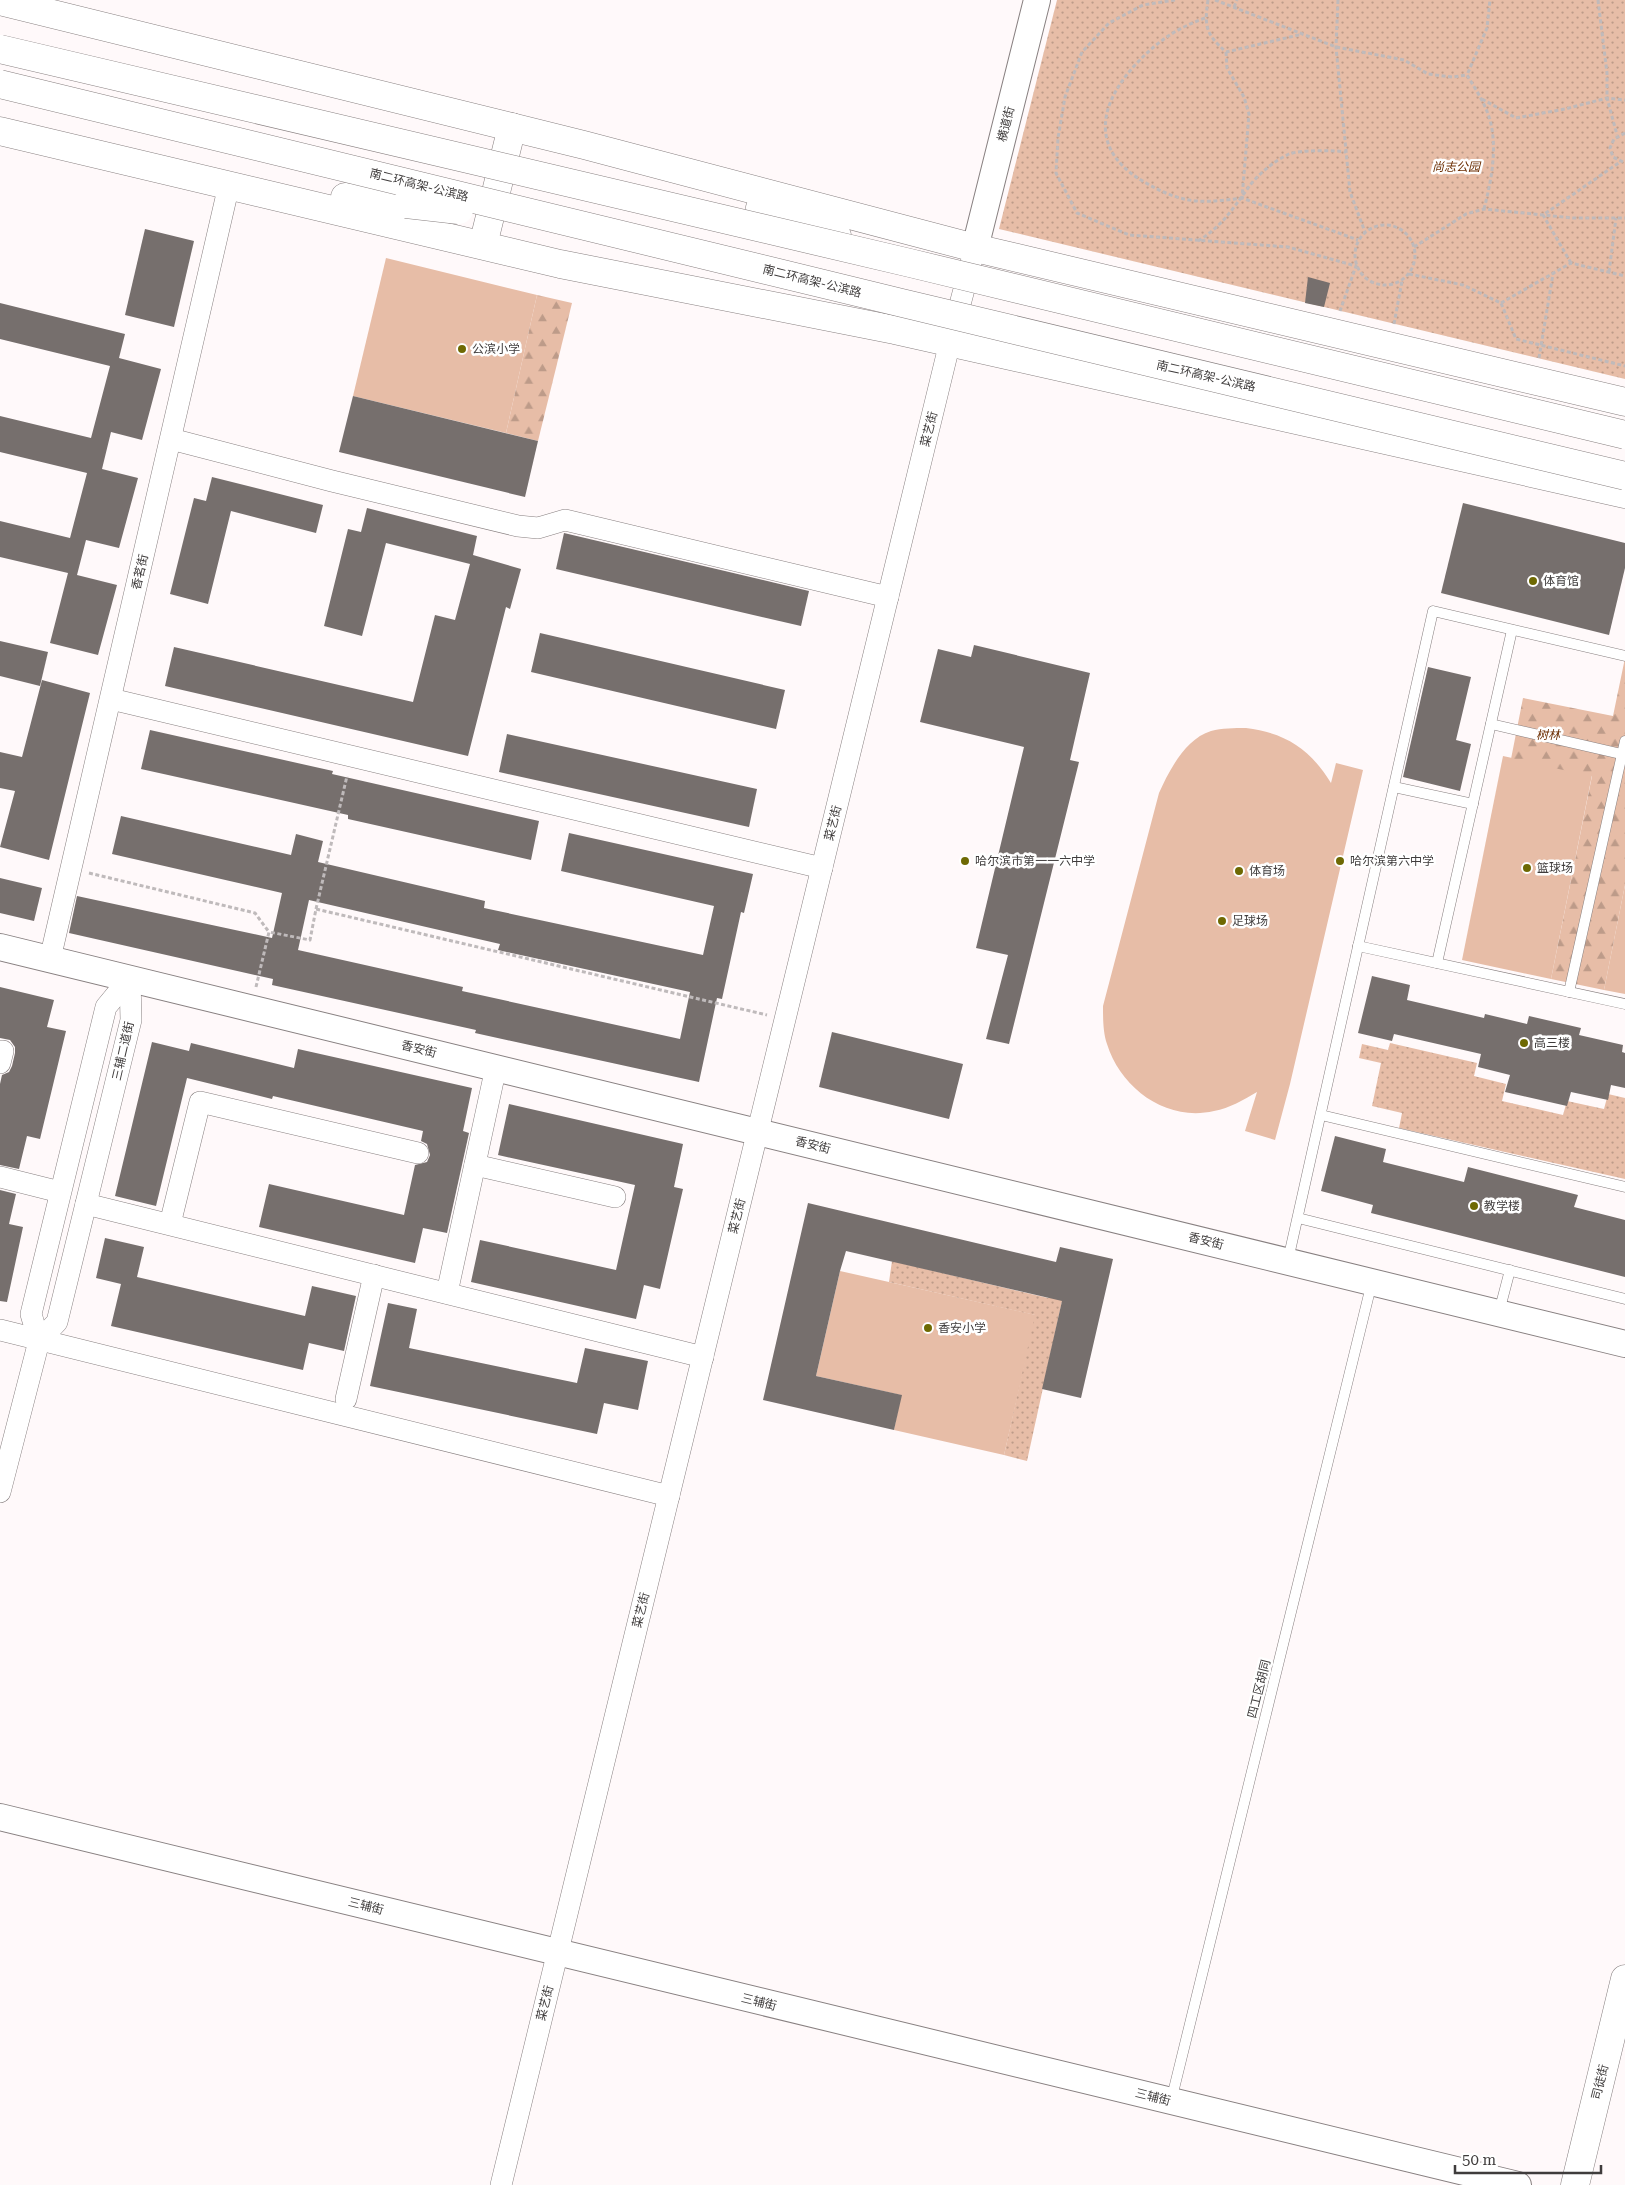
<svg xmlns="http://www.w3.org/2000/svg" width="1625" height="2185" viewBox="0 0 1625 2185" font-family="'Roboto Serif','Noto Sans SC',serif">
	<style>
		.grass { fill: #e7bda7 }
		.forest { fill: url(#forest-firs) }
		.park { fill: url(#park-dots) }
		.building { fill: #766f6d; fill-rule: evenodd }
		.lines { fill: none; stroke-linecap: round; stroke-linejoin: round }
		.service-casing { stroke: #888081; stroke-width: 11 }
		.minor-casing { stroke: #888081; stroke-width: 22 }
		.tertiary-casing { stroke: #888081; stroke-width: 28 }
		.secondary-casing { stroke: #888081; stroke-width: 29 }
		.trunk-casing { stroke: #888081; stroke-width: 29 }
		.path { stroke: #bfbabb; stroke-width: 3; stroke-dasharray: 4 2.5; stroke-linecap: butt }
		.service { stroke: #fff; stroke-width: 10 }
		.minor { stroke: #fff; stroke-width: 21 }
		.tertiary { stroke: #fff; stroke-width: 26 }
		.secondary { stroke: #fff; stroke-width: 28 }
		.trunk { stroke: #fff; stroke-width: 28 }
		.trunk-bridge-casing { stroke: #888081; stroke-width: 29; stroke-linecap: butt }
		.trunk-bridge { stroke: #fff; stroke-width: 28 }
		.poi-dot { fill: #6e6903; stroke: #fff; stroke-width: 2 }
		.labels { text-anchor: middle; stroke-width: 5; stroke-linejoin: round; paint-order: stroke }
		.street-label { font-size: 12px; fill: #3f3c3c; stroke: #fff }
		.park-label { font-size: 12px; font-style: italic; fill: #6b2d00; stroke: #fff }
		.poi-label { font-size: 12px; fill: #3f3c3c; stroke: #fff; text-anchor: start }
	</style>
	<defs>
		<pattern id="forest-firs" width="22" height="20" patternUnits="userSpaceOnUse" patternTransform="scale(1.25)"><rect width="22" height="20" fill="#e7bda7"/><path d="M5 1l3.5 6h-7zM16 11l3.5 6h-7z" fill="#bd9b89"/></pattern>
		<pattern id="park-dots" width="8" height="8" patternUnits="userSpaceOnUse" patternTransform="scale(1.25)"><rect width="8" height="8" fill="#e7bda7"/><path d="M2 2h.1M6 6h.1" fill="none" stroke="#bd9b89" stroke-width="1.8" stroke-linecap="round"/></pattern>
	</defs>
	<rect width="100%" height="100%" fill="#fff9fa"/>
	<g class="grass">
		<path d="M386 258 537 295 506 433 353 396Z"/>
		<path d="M1246 728C1286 733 1310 749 1331 783L1336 763 1363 770 1290 1084 1275 1140 1245 1131 1257 1092C1243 1100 1230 1108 1214 1111 1167 1122 1121 1089 1107 1044 1103 1033 1103 1018 1103 1006L1159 793C1169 771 1185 739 1211 731 1222 728 1234 728 1246 728Z"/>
		<path d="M1503 756 1592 775 1551 979 1462 960Z"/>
		<path d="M1625 885V994L1604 990Z"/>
		<path d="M840 1271 1036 1315 1004 1455 894 1430 901 1395 816 1376Z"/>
	</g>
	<g class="forest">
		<path d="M537 295 572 303 538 441 506 433Z"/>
		<path d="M1625 658V885L1604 990 1551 979 1592 776 1511 759 1523 698 1613 716Z"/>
	</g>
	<g class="park">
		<path d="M1057 0H1625V379L999 229Z"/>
		<path d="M1390 1043 1477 1063 1474 1076 1506 1084 1502 1101 1563 1115 1567 1101 1604 1109 1608 1094 1625 1098V1179L1399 1128 1402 1113 1372 1106 1381 1063 1359 1058 1362 1044 1388 1050Z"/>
		<path d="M892 1261 1048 1298 1066 1283 1027 1461 1004 1455 1035 1315 889 1282Z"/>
	</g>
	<g class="building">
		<path d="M145 229 194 241 174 327 125 315Z"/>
		<path d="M1308 277 1330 283 1324 307 1305 303Z"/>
		<path d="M0 303 125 334 119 358 161 369 142 440 111 432 102 469 138 478 119 548 86 540 77 575 117 585 98 655 50 643 68 573 0 557V521L70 538 87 473 0 452V416L91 438 110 366 0 339Z"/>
		<path d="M353 396 538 441 525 497 339 452Z"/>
		<path d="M212 477 323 505 316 533 231 511 208 604 170 594 194 498 206 501Z"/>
		<path d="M1463 503 1625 543V568L1609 635 1441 593Z"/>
		<path d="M367 508 477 536 473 555 521 569 510 609 506 607 468 756 165 686 174 647 413 702 435 615 455 620 470 564 386 543 362 636 324 626 348 529 361 532Z"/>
		<path d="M564 533 809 591 801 626 556 569Z"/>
		<path d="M540 633 785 690 776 729 531 672Z"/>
		<path d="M0 641 48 652 40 686 0 676Z"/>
		<path d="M974 645 1090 673 1070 760 1079 762 1009 1044 986 1039 1008 955 976 948 1024 747 920 722 938 649 971 657Z"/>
		<path d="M1428 667 1471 677 1456 740 1471 744 1460 791 1403 777Z"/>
		<path d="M42 680 90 693 49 860 0 847 15 791 0 788V752L22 757Z"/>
		<path d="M150 730 333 771 332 774 539 821 531 860 348 819V815L141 769Z"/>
		<path d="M507 734 757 789 749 827 499 772Z"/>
		<path d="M121 816 291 855 296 834 323 841 318 862 485 901 484 908 703 955 714 906 561 871 569 833 753 874 744 913 741 912 722 999 717 998 699 1082 475 1033 476 1030 272 985 273 979 69 933 77 896 272 938 282 893 112 854ZM309 900 500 944 498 950 690 992 680 1039 462 991 463 987 298 950Z"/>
		<path d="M0 878 42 888 34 921 0 913Z"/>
		<path d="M1372 976 1410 985 1407 1000 1484 1018 1485 1014 1527 1024 1529 1016 1581 1028 1579 1035 1623 1045 1622 1052 1625 1053V1088L1611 1085 1608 1100 1571 1092 1567 1106 1505 1092 1510 1075 1478 1067 1481 1054 1394 1034 1392 1041 1358 1033Z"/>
		<path d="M0 987 54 1000 47 1027 66 1031 40 1139 27 1136 19 1169 0 1165V1084L2 1075 9 1072 12 1066 15 1053V1047L10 1040 0 1038Z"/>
		<path d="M832 1032 963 1064 949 1119 819 1087Z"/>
		<path d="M152 1042 189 1051 191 1043 294 1068 298 1049 472 1088 463 1131 469 1133 447 1233 423 1228 415 1263 259 1227 269 1184 404 1215 415 1165 427 1162 430 1155 427 1144 421 1141 423 1131 273 1096 272 1099 187 1078 156 1206 115 1196Z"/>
		<path d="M509 1104 683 1144 674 1187 683 1189 660 1289 644 1285 636 1319 471 1282 480 1240 616 1270 635 1185 498 1155Z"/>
		<path d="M1335 1136 1386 1149 1383 1162 1464 1182 1468 1167 1578 1195 1574 1207 1625 1220V1277L1371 1213 1373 1205 1321 1191Z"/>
		<path d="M0 1190 16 1194 9 1224 23 1227 7 1302 0 1301Z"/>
		<path d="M808 1203 1056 1262 1060 1247 1113 1259 1081 1398 1042 1389 1062 1301 846 1251 840 1271 816 1376 902 1395 894 1430 763 1400Z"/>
		<path d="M105 1238 144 1247 137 1277 305 1316 312 1286 356 1296 344 1351 309 1343 303 1370 111 1326 121 1284 96 1278Z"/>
		<path d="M388 1303 417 1309 409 1348 577 1383 585 1348 648 1361 638 1410 604 1403 597 1434 370 1386Z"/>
	</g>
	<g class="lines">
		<g class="service-casing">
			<g id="service">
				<path d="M1491 724 1625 755"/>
				<path d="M1394 787 1473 804"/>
				<path d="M1358 946 1625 1004"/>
				<path d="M1437 963 1512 630"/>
				<path d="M1569 992 1625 741"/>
				<path d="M1321 1115 1625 1187"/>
				<path d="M1298 1218 1625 1299"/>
				<path d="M1288 1260 1433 611 1625 656"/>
				<path d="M1499 1312 1510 1270"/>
				<path d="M1171 2101 1372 1282"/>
			</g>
		</g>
		<g class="minor-casing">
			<g id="minor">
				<path d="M171 439 332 481 518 526 538 528 565 520 888 597"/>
				<path d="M111 699 822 868"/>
				<path d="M50 959 229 185"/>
				<path d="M0 1051H3L0 1063"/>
				<path d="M475 1165 615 1197"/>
				<path d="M0 1177 60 1192"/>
				<path d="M86 1204 703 1357"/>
				<path d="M170 1224 200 1102 418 1153"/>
				<path d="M447 1293 493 1081"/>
				<path d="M0 1330 669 1496"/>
				<path d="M39 1341 57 1322 131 1020 130 978"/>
				<path d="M346 1399 374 1275"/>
				<path d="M0 1492 39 1341 31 1314 106 1007 130 978"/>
				<path d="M501 2185 950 342 975 248"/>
			</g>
		</g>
		<g class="tertiary-casing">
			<g id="tertiary">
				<path d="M975 248 1037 0"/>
				<path d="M0 947 1625 1344"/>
				<path d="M0 1817 1518 2185"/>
			</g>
		</g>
		<g class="secondary-casing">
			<path id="secondary" d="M1575 2185 1625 1979"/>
		</g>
		<g class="trunk-casing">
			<g id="trunk">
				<path d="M0 1 584 145 975 248 1625 402"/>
				<path d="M0 131 560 264 895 330 1625 494"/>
				<path d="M345 197 406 204"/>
				<path d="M760 208 837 236"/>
				<path d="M483 245 512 127"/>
			</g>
		</g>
		<g class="path">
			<path d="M1175 0 1143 5 1109 23 1082 52 1065 97 1058 138 1056 173 1077 213 1129 235 1288 247 1356 266 1340 311"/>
			<path d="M1208 0C1204 27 1206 34 1226 52L1303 34"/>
			<path d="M1215 0 1336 47 1404 60 1428 74 1452 77 1467 75"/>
			<path d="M1338 0 1336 47 1350 192 1365 232"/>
			<path d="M1598 0 1607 73V98L1617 135"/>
			<path d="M1234 7 1237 0"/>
			<path d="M1205 18C1175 29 1158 41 1136 64 1097 106 1090 152 1146 183 1162 192 1177 199 1196 201 1211 202 1227 200 1242 198"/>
			<path d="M1226 52 1227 68 1244 97 1249 114 1242 198 1358 240"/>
			<path d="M1482 99 1516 118 1565 109 1607 98 1625 100"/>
			<path d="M1625 133 1614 139 1610 148 1613 157 1625 163"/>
			<path d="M1484 209C1491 182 1497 152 1491 124 1487 106 1476 90 1467 75L1487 28 1490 0"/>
			<circle cx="1385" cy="255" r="30"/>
			<path d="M1198 241C1222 226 1232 210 1248 188 1257 175 1274 161 1289 154 1299 150 1334 150 1346 152"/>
			<path d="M1414 247 1466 214 1484 209 1573 218H1625"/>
			<path d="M1571 263 1543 215 1620 162"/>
			<path d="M1609 272 1616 218"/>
			<path d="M1409 274 1463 285 1501 303 1516 339 1625 366"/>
			<path d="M1501 303 1571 263 1625 276"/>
			<path d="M1394 324 1402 281"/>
			<path d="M1539 358 1553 274"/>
			<path d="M89 873 255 913 269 932"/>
			<path d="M316 909 347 776"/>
			<path d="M256 987 269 932 310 940 316 909 767 1015"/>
		</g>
		<use href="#service" class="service"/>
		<use href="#minor" class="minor"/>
		<use href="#tertiary" class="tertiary"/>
		<use href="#secondary" class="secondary"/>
		<use href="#trunk" class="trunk"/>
		<g class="trunk-bridge-casing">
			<g id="trunk-bridge">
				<path d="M0 49 910 263 1625 435"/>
				<path d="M0 84 902 303 1625 476"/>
				<path d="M406 204 459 210"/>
			</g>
		</g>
		<use href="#trunk-bridge" class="trunk-bridge"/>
	</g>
	<g class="poi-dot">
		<circle cx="462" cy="349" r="5"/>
		<circle cx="1533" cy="581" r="5"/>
		<circle cx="965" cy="861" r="5"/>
		<circle cx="1340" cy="861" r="5"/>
		<circle cx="1527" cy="868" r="5"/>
		<circle cx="1239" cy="871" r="5"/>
		<circle cx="1222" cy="921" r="5"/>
		<circle cx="1524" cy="1043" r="5"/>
		<circle cx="1474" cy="1206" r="5"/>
		<circle cx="928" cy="1328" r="5"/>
	</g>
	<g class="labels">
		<g class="street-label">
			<text transform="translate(1006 124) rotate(-76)" y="4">横道街</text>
			<text transform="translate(419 185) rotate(14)" y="4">南二环高架-公滨路</text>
			<text transform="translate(812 281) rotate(14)" y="4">南二环高架-公滨路</text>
			<text transform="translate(1206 376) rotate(13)" y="4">南二环高架-公滨路</text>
			<text transform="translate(929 429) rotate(-76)" y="4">菜艺街</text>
			<text transform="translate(140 572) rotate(-77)" y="4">香茗街</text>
			<text transform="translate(833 823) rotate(-76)" y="4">菜艺街</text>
			<text transform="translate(419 1049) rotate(14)" y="4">香安街</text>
			<text transform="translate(123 1051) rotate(-77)" y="4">三辅二道街</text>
			<text transform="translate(813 1145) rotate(14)" y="4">香安街</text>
			<text transform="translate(737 1216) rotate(-76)" y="4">菜艺街</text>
			<text transform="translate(1206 1241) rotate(14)" y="4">香安街</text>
			<text transform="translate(641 1610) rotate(-76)" y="4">菜艺街</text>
			<text transform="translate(1259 1689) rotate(-76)" y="4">四工区胡同</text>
			<text transform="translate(366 1906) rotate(14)" y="4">三辅街</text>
			<text transform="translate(759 2002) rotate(14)" y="4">三辅街</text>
			<text transform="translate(545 2003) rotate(-76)" y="4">菜艺街</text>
			<text transform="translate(1600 2082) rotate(-76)" y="4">司徒街</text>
			<text transform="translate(1153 2097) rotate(14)" y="4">三辅街</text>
		</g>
		<g class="park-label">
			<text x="1456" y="171">尚志公园</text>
			<text x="1548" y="739">树林</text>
		</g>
		<g class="poi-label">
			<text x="472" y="353">公滨小学</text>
			<text x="1543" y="585">体育馆</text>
			<text x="975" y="865">哈尔滨市第一一六中学</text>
			<text x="1350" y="865">哈尔滨第六中学</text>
			<text x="1537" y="872">篮球场</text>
			<text x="1249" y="875">体育场</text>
			<text x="1232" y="925">足球场</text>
			<text x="1534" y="1047">高三楼</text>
			<text x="1484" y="1210">教学楼</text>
			<text x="938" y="1332">香安小学</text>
		</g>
	</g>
	<path d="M1455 2165v8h146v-8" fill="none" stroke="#3f3c3c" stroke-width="2.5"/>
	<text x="1462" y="2165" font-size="15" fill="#3f3c3c" stroke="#ffffff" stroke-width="4" paint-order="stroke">50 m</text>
</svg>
